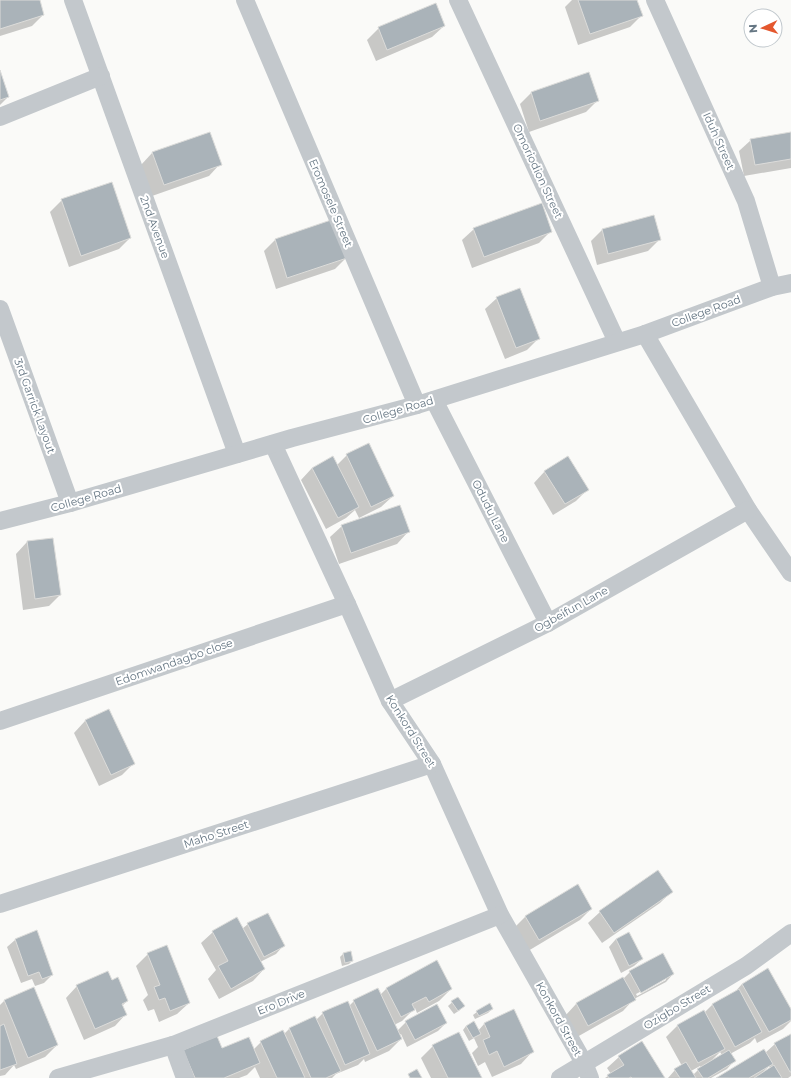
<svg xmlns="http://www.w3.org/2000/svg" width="791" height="1078" viewBox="0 0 791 1078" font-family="Montserrat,sans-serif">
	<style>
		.shadow { fill: #0003; fill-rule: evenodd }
		.building { fill: #aab3b9; stroke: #dcdcda }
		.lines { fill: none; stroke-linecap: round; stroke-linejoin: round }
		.street { stroke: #c3c8cc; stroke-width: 18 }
		.labels { text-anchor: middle; stroke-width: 4; stroke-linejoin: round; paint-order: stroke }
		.street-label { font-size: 11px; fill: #657683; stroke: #fff }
	</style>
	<rect width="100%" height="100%" fill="#fafaf8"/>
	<g class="shadow">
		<path d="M0 0H39L43 15 32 26 0 36Z"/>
		<path d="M572 0H636L642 15 630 27 578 45 565 7Z"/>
		<path d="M444 26 432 37 376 61 367 40 379 28Z"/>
		<path d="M0 73 8 97 0 105Z"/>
		<path d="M588 73 597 101 586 112 529 132 520 104 531 93Z"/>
		<path d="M791 133V168L744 176 739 151 751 140Z"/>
		<path d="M152 153 220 164 209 176 152 196 141 165Z"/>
		<path d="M62 200 130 238 119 249 69 267 50 212Z"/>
		<path d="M334 220 346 258 335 269 276 289 264 251 275 240Z"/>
		<path d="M474 229 551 231 539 243 472 268 462 240Z"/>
		<path d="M602 230 660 239 648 251 597 265 591 241Z"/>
		<path d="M497 298 538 339 527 350 505 359 485 309Z"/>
		<path d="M347 455 393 496 381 507 359 518 355 510 346 518 326 529 301 480 312 468 337 465Z"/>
		<path d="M545 471 587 490 576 501 553 515 534 483Z"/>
		<path d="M342 526 408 532 397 544 339 564 330 537Z"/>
		<path d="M27 542 60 595 49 606 23 610 16 554Z"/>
		<path d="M108 710 134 763 122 775 99 786 74 733 85 721Z"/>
		<path d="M671 892 660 903 602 943 588 923 600 912Z"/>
		<path d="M591 909 580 920 528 951 514 928 526 916Z"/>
		<path d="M248 924 283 946 276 954 260 962 264 969 253 981 219 999 208 979 216 970 201 943 213 932 242 929Z"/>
		<path d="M36 932 52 975 44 983 35 986 32 979 21 983 7 947 15 940Z"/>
		<path d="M629 933 642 959 634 966 621 973 609 947 616 939Z"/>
		<path d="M148 954 189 1003 177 1014 159 1022 154 1009 148 1011 143 1000 148 995 136 966Z"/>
		<path d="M343 954 352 961 349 964 342 966 340 957Z"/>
		<path d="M662 954 673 974 666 982 634 999 623 1011 577 1037 565 1016 576 1004 623 979 630 972ZM666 978V980L637 996 636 994Z"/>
		<path d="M436 962 451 989 439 1001 417 1013 415 1008 402 1021 394 1025 397 1031 406 1022 446 1023 438 1031 407 1047 401 1034 399 1035 401 1039 389 1051 365 1062 364 1059 358 1065 336 1074 332 1078H260L255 1067 247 1075 239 1078H179L221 1050H253L261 1042 284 1034 289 1029 315 1018 316 1020 323 1013 349 1006 354 1001 380 995 386 989Z"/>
		<path d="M111 981 127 1001 122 1006 126 1014 115 1026 84 1040 66 998 77 986Z"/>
		<path d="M742 984 791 1011V1021L783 1029 757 1043 755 1038 750 1043 730 1054 734 1061 727 1069 711 1078H668L675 1070 682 1066 666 1037 678 1025 704 1013 712 1005 733 994ZM720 1052 722 1055 712 1060ZM700 1066 701 1067 693 1075 691 1071Z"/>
		<path d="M457 998 460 1010 454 1014 448 1006Z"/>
		<path d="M4 1001 57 1045 45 1057 16 1069 14 1065 5 1075 0 1076V1005Z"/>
		<path d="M492 1009 488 1013 475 1019 473 1015 477 1012Z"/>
		<path d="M513 1011 532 1052 521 1064 492 1077 485 1062 478 1066 472 1053 478 1047 474 1038 469 1041 463 1030 466 1026 478 1031 484 1024Z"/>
		<path d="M458 1033 481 1078H431L421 1058 433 1046Z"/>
		<path d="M791 1035V1076L788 1078H718L765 1053 775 1044ZM769 1066 771 1069 762 1073Z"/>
		<path d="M619 1057 664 1078H605L611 1074 607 1068Z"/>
	</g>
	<g class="building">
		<path d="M0 0H40L44 15 0 29Z"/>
		<path d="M578 0H637L643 16 590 34Z"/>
		<path d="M436 3 445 26 387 50 378 27Z"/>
		<path d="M0 70 9 97 0 100Z"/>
		<path d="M589 72 599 101 540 121 531 92Z"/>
		<path d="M210 132 222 165 164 185 152 152Z"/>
		<path d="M791 132V159L755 165 750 139Z"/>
		<path d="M112 182 131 238 81 256 61 199Z"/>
		<path d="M542 203 552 232 484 257 473 228Z"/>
		<path d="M654 215 661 240 608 254 602 229Z"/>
		<path d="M334 219 347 258 287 278 275 239Z"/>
		<path d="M520 288 540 339 516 348 496 297Z"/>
		<path d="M369 443 394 496 371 507 346 454Z"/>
		<path d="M333 456 359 507 338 518 312 468Z"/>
		<path d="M568 456 589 490 565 504 544 471Z"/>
		<path d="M400 505 410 532 351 553 341 525Z"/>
		<path d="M53 538 61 595 35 599 27 541Z"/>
		<path d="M109 709 135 764 111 775 85 720Z"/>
		<path d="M658 870 673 892 614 933 599 911Z"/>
		<path d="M578 884 592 909 539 940 525 916Z"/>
		<path d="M268 913 285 946 264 957 247 923Z"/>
		<path d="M237 917 265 969 231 989 218 966 228 961 212 931Z"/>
		<path d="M37 930 53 975 42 979 39 972 28 976 15 939Z"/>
		<path d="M629 932 643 959 629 966 616 939Z"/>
		<path d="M167 945 190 1003 170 1011 165 998 159 1000 154 987 160 985 147 953Z"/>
		<path d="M351 951 353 961 345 963 343 953Z"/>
		<path d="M663 953 674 974 641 993 629 971Z"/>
		<path d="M437 960 452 989 429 1002 426 997 412 1004 415 1010 401 1017 386 988Z"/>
		<path d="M768 968 791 1009V1020L769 1032 742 984Z"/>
		<path d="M108 971 112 980 118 977 128 1001 122 1004 127 1015 95 1029 76 985Z"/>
		<path d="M623 977 636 1000 588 1026 576 1003Z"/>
		<path d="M34 987 58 1045 28 1058 4 1000Z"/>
		<path d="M378 988 402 1039 377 1051 353 1000Z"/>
		<path d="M739 989 762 1032 735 1047 712 1004Z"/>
		<path d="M458 997 465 1006 458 1011 451 1001Z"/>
		<path d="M348 1001 370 1054 345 1065 322 1012Z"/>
		<path d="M490 1003 493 1009 479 1016 476 1011Z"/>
		<path d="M437 1004 447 1023 415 1040 405 1021Z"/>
		<path d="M514 1009 534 1052 504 1067 497 1051 489 1055 483 1040 490 1037 484 1023Z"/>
		<path d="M704 1010 725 1049 698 1063 677 1025Z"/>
		<path d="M315 1016 341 1071 326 1078H311L289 1028Z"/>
		<path d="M474 1021 481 1034 473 1038 466 1026Z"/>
		<path d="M4 1024 17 1064 0 1070V1026Z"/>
		<path d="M283 1030 305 1078H277L260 1041Z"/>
		<path d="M459 1032 482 1078H448L432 1045Z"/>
		<path d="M791 1034V1072H790L774 1043Z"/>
		<path d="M217 1036 222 1048 249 1037 260 1063 224 1078H195L183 1050Z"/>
		<path d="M642 1041 665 1078H632L631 1077 629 1078H609L607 1075 624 1065 618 1056Z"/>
		<path d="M764 1049 773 1064 749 1078H716Z"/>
		<path d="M729 1050 736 1061 708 1078H703L697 1069Z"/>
		<path d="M686 1062 696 1078H680L674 1069Z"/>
		<path d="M774 1065 782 1078H754Z"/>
		<path d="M417 1069 422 1078H410L408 1074Z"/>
	</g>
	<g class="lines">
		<g class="street">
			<path d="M73 0 237 454"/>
			<path d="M245 0 417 405"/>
			<path d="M458 0 617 342"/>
			<path d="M655 0 746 201 772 287"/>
			<path d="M0 117 101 76"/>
			<path d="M0 309 70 503"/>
			<path d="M645 334 748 510 791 573"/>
			<path d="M434 400 548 623"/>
			<path d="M273 444 347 604 390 701 432 764 500 915 584 1063 590 1078"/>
			<path d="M0 521 70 503 292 438 417 405 645 334 772 287 791 283"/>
			<path d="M390 701 548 623 748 510"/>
			<path d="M0 721 347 604"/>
			<path d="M0 904 432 764"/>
			<path d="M173 1045 185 1078"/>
			<path d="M58 1078 173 1045 500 915"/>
			<path d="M560 1078 746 966 791 933"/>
		</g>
	</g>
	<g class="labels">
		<g class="street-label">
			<text transform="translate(719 141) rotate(66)" y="4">Iduh Street</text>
			<text transform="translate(538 171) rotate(65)" y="4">Omoriodion Street</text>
			<text transform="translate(331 203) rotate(67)" y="4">Eromosele Street</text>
			<text transform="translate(155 227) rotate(70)" y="4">2nd Avenue</text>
			<text transform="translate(706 311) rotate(-20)" y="4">College Road</text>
			<text transform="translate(35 406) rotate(70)" y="4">3rd Garrick Layout</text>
			<text transform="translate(398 410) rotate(-16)" y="4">College Road</text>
			<text transform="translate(86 498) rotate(-16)" y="4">College Road</text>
			<text transform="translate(491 511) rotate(63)" y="4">Odudu Lane</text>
			<text transform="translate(571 609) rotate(-29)" y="4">Ogbeifun Lane</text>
			<text transform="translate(174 662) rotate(-19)" y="4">Edomwandagbo close</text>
			<text transform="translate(411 731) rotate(58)" y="4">Konkord Street</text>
			<text transform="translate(216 834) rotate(-18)" y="4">Maho Street</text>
			<text transform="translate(281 1002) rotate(-22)" y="4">Ero Drive</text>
			<text transform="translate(677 1007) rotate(-31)" y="4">Ozigbo Street</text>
			<text transform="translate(559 1019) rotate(61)" y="4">Konkord Street</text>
		</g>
	</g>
	<g transform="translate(763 28) rotate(266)"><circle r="19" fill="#ffffff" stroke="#c1c8cd"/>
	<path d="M0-3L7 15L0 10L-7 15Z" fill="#e4572e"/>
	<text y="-6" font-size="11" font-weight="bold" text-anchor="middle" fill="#657683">N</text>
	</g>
</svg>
